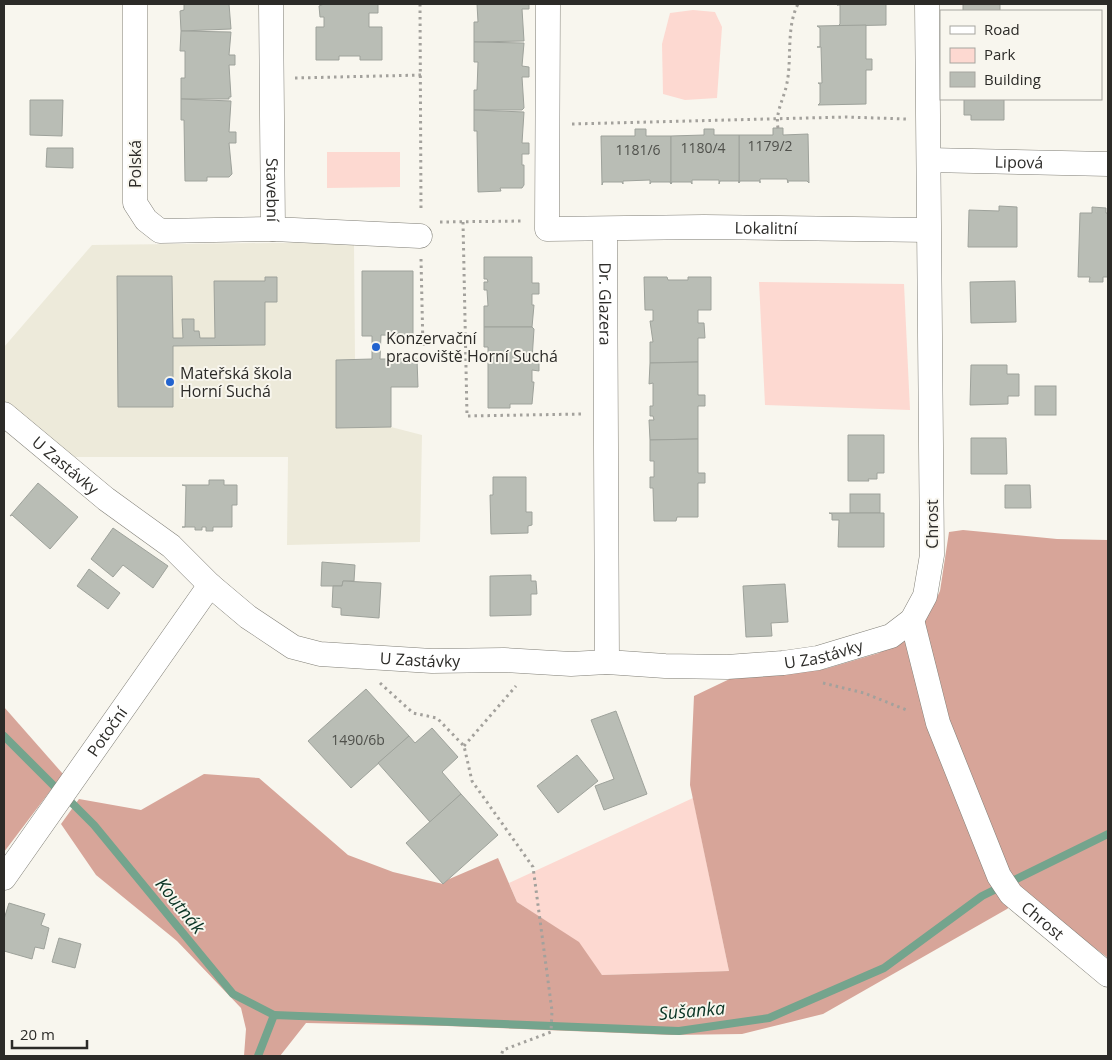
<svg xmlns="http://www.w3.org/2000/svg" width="1112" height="1060" viewBox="0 0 1112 1060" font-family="'Open Sans',sans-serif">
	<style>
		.built { fill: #edeada }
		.green { fill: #fdd9d1 }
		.forest { fill: #d7a599 }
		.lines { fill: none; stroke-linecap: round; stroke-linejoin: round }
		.stream { stroke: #74a48d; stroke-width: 8 }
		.building { fill: #b9bdb5; stroke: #9ea29b }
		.minor-casing { stroke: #807f77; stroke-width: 25 }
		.path { stroke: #a3a19c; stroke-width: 3; stroke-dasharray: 2.5 4; stroke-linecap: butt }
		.minor { stroke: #fff; stroke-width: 24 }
		.poi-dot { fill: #2263cf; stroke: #f8f6ee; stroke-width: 2 }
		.labels { text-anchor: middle; stroke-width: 4; stroke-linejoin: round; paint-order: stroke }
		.number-label { font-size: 14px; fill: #4f504b }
		.street-label { font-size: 16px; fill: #2c2b28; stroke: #f8f6ee }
		.poi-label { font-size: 16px; fill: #2c2b28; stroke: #f8f6ee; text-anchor: start }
		.water-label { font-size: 18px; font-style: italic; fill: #0a3424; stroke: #f8f6ee }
	</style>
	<rect width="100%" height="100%" fill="#f8f6ee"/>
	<path class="built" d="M354 242 355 359 336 360V428L391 427 422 435 420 542 287 545 288 457H65L4 404V347L92 245Z"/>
	<g class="green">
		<path d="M693 10 715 12 722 27 717 98 685 100 663 94 662 44 670 13Z"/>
		<path d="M327 152H400V187L327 188Z"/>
		<path d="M759 282 904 284 910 410 765 405Z"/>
		<path d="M693 798 729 971 602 975 578 942 517 902 509 883Z"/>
	</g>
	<g class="forest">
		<path d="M963 530 1057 539 1108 540V958L1024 894 1007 909 823 1014 742 1034 671 1035 447 1026 306 1023 280 1056H244L246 1029 241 1008 177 941 96 875 61 824 79 799 141 810 204 774 259 778 348 855 393 872 443 884 447 880 498 858 517 902 579 942 602 975 729 971 690 785 694 696 738 675 825 669 879 653 925 621 940 591 949 532Z"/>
		<path d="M4 707 63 774 4 852Z"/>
	</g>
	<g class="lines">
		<g class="stream">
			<path d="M4 736 57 789"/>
			<path d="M72 803 94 825 233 994 274 1015"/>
			<path d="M258 1056 274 1015 679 1031 769 1018 884 968 982 896 1108 834"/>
		</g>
	</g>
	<g class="building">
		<path d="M184 4H229L231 29 181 31 180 11 184 10Z"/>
		<path d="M324 4H378V13H369V27H382V60H360V56H339V60H316V27H324V17H320L319 6Z"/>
		<path d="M477 4H529V9H522L524 41 474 42V22H478Z"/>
		<path d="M841 4H886V25L838 26 840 24V5H837Z"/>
		<rect x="963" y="4" width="37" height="7"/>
		<path d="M866 25V59H872V70H866V104L818 105 820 103V84L818 83H822L821 47H817H820V28L817 26Z"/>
		<path d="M181 31 231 32 229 55H235V65H229L231 97H229V99H181V78H185V51H180Z"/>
		<path d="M474 42 524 43 522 66 529 67V77H522L524 108 522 110H474V90H477L478 62H474Z"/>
		<path d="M181 99 231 101 229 132H236V143H229L232 174 229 177H207V181H185L184 120H181Z"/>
		<path d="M964 99H1004V120H971V115H964Z"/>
		<path d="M30 100H63L62 136 30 135Z"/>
		<path d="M474 110 524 112 522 143H529V154H522V165H524V185L522 188H500L501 191 478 192 477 131H474Z"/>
		<path d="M773 128H783V135L808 134 809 183 807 181H788V183L787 179H760V183V181H740L739 183V135H773Z"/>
		<path d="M635 129H646V136H671V184L670 182H651L650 184V180L623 181V184L622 182H603L602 185 601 136H635Z"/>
		<path d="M704 129H714V135H739V183V181H720L719 184V180H692V184L691 182H672L671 184V136L704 135Z"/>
		<path d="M47 148H73V168L46 167Z"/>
		<path d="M999 206 1017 207V247H968L969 210 999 211Z"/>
		<path d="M1092 207 1106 208V213H1108V277H1103V282H1089L1090 277H1078L1080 213H1092Z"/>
		<path d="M484 257H532V283H539V294H532V305H534L532 327H484V306H488L487 290H484V282H488L487 279H484Z"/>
		<path d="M362 271H413V336L381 335 380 359H417L418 387H391V427L336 428V360L372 359V336H362Z"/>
		<path d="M117 276H172L173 338H183L182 319H194V331H199L200 338H215L214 281H265V277H277V302H265V345L173 346V407H118Z"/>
		<path d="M644 277H667L668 280H688V277H711V310H698V323H704L705 338H698V362L650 363V342H653L650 321H653V310H645Z"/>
		<path d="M1015 281 1016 322 971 323 970 282Z"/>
		<path d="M484 327H532L534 329 532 360H539V371L532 370V382H534L532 404H510V408H488V347H484Z"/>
		<path d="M698 362V395H705V406H698V439L650 440 649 420H654L653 416H650V406H653V383L649 384 650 363Z"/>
		<path d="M971 365H1007V374H1019V396H1008V404L970 405Z"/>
		<rect x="1035" y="386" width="21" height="29"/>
		<path d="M848 435H884V473H877V479H868L869 481H848Z"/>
		<path d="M971 438H1006L1007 474H971Z"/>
		<path d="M698 439V473H705V483H698V517H677L676 521H654L653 488H650V477H654V461H650V440Z"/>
		<path d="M493 477H526V512H532V525L528 526V533L491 534 490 495H493Z"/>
		<path d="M209 480H224V485H237V505H232V527H213V531H206V527H202V530H195V527H182H185L186 486 182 485H209Z"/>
		<path d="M38 483 78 517 50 549 12 515 10 516Z"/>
		<path d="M1005 485H1030L1031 508H1005Z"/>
		<rect x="850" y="494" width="30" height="19"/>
		<path d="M829 513H884V547H838L839 520H832V514Z"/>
		<path d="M113 528 168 566 153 588 123 565 113 577 91 559Z"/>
		<path d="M322 562 355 565 354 581H343L342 586H321Z"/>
		<path d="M89 569 120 593 108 609 77 586Z"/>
		<path d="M531 575V581H536L537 594H531V615L490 616V576Z"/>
		<path d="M343 581 381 583 379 618 341 615V608L332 607 333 586H342Z"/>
		<path d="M785 584 788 622 771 623 772 636 746 637 743 586Z"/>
		<path d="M366 689 409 736 351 788 308 741Z"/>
		<path d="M616 711 647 794 604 810 595 786 614 779 591 720Z"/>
		<path d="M432 728 458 757 442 772 461 794 430 822 378 763 409 736 415 743Z"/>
		<path d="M577 755 598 781 558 813 537 786Z"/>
		<path d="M461 794 498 835 443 884 406 843Z"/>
		<path d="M9 903 45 914 41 925 49 928 44 949 35 947 32 959 4 951V919Z"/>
		<path d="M59 938 81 944 75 968 52 962Z"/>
	</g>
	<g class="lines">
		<g class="minor-casing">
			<g id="minor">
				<path d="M135 4V203L146 220 160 231 273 229"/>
				<path id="s1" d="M271 4 273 229 420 236"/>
				<path id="s2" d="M548 4 547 229 704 227 928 230"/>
				<path id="s3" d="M929 160 1108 164"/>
				<path id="s4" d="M605 229 607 662"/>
				<path id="s5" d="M4 414 106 499 171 546 210 585 248 617 293 647 320 654 432 661 504 660 571 664 607 662 665 666 727 667 783 663 818 658 891 636 912 620 925 596 932 555 927 4"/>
				<path id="s6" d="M912 620 938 723 999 876 1011 894 1108 975"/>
				<path id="s7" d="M4 878 210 585"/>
			</g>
		</g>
		<g class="path">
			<path d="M420 4 421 212"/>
			<path d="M295 78 422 75"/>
			<path d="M572 124 846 117 906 119"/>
			<path d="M778 128C775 112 784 99 787 83 792 58 786 27 798 4"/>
			<path d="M440 222 524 221"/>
			<path d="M463 222 467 416 582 414"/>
			<path d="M421 259 423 349"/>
			<path d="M380 683 413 713 437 718 464 746 472 781 533 867 552 1011 551 1032 503 1050 501 1056"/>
			<path d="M823 683 864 693 909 711"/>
			<path d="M464 746 516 686"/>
		</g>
		<use href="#minor" class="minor"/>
	</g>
	<g class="poi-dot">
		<circle cx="376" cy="347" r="5"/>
		<circle cx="170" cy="382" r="5"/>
	</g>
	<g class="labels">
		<g class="number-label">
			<text x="770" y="151">1179/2</text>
			<text x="703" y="153">1180/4</text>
			<text x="638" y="155">1181/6</text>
			<text x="358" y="745">1490/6b</text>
		</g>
		<g class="street-label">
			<text dy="6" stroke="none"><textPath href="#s3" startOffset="90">Lipová</textPath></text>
			<text transform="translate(135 164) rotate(-90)" y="6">Polská</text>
			<text dy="6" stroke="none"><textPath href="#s1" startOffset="186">Stavební</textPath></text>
			<text dy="6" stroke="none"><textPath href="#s2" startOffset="444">Lokalitní</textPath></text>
			<text dy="6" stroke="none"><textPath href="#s4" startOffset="75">Dr. Glazera</textPath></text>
			<text dy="6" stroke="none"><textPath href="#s5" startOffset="80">U Zastávky</textPath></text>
			<text transform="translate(932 524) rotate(-90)" y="6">Chrost</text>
			<text dy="6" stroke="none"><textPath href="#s5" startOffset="905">U Zastávky</textPath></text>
			<text dy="6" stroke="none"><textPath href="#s5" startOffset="500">U Zastávky</textPath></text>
			<text dy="6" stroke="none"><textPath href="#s7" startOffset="179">Potoční</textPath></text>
			<text dy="6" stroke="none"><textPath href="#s6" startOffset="334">Chrost</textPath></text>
		</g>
		<g class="poi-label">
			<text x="386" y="344">Konzervační<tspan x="386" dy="18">pracoviště Horní Suchá</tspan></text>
			<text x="180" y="379">Mateřská škola<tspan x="180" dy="18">Horní Suchá</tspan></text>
		</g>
		<g class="water-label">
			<text transform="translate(180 906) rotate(51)" y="6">Koutnák</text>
			<text transform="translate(692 1011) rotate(-5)" y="6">Sušanka</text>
		</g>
	</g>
	<rect width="1112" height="1060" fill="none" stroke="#2c2b28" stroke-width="10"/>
	<rect x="940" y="10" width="162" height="90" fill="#f8f6ee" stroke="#a6a59f"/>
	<rect x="950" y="26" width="25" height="8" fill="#ffffff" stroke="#a6a59f"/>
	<text x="984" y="35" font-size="15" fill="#2c2b28">Road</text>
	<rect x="950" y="48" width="25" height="15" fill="#fdd9d1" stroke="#a6a59f"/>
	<text x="984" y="60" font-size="15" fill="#2c2b28">Park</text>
	<rect x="950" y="72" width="25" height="15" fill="#b9bdb5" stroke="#a6a59f"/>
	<text x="984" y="85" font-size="15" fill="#2c2b28">Building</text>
	<path d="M12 1040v8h75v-8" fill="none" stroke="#2c2b28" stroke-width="2.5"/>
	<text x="20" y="1040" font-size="15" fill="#2c2b28" stroke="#f8f6ee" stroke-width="4" paint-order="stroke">20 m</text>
</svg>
